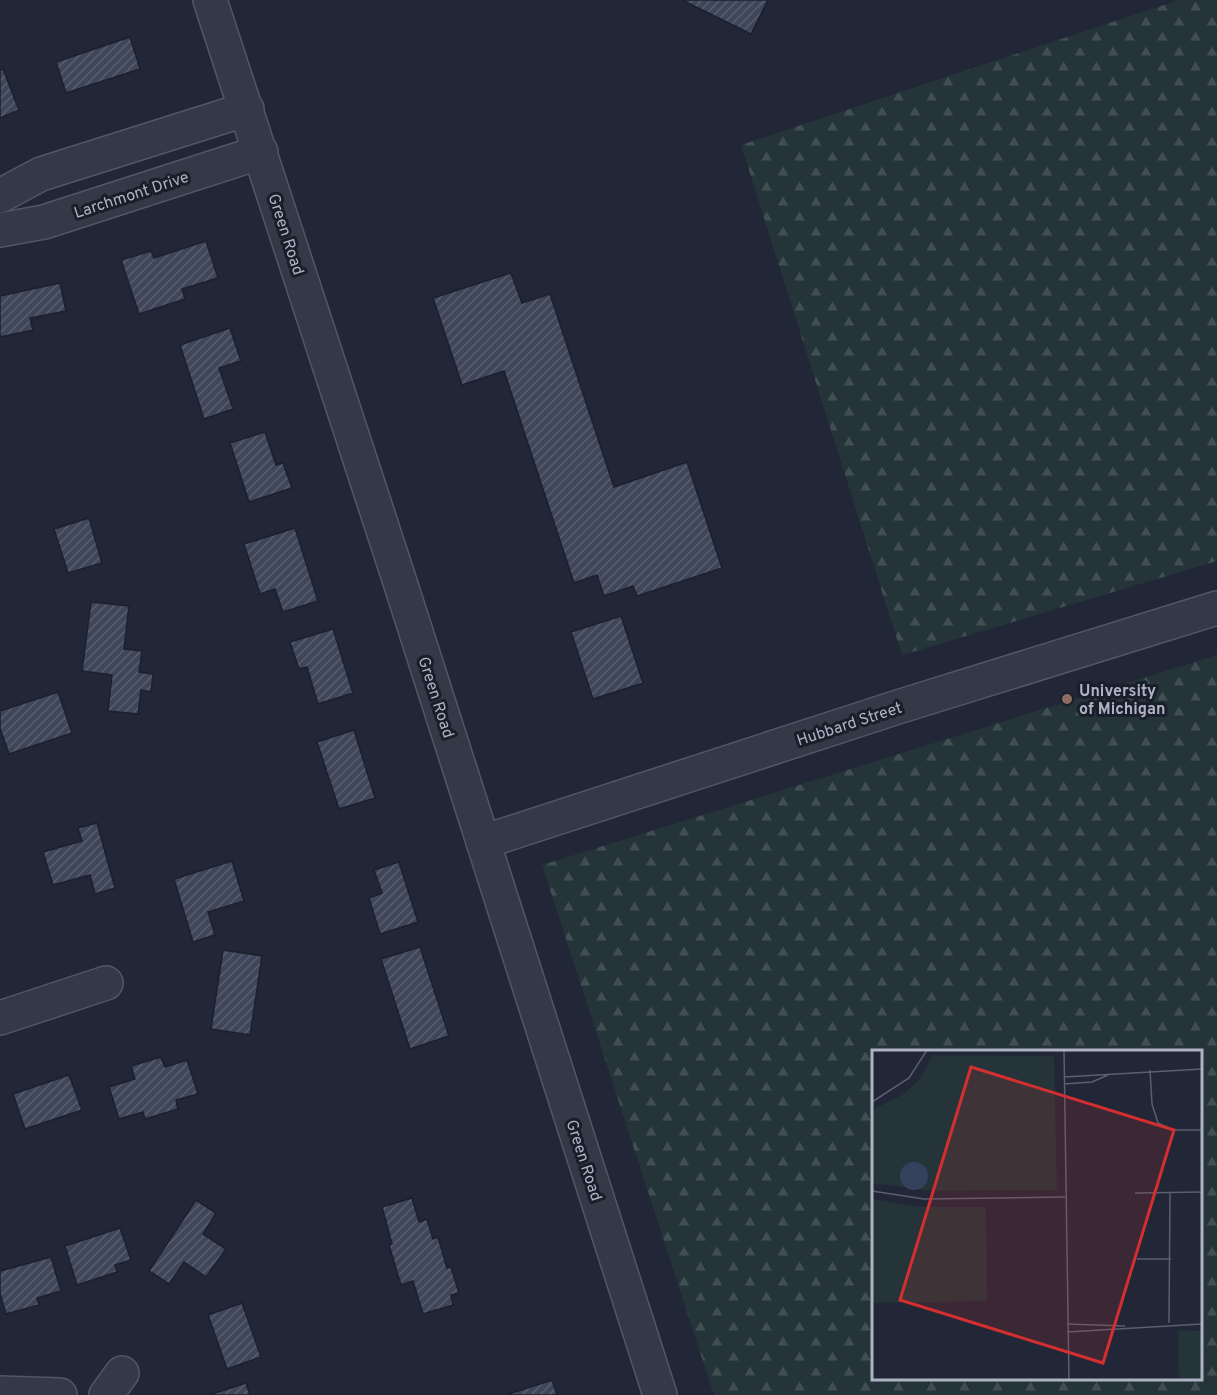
<svg xmlns="http://www.w3.org/2000/svg" width="1217" height="1395" viewBox="0 0 1217 1395" font-family="Overpass,sans-serif">
	<style>
		.forest { fill: url(#forest-firs); fill-rule: evenodd }
		.building { fill: url(#building-hatch); stroke: #1c202d; stroke-width: 1.5 }
		.lines { fill: none; stroke-linecap: round; stroke-linejoin: round }
		.minor-casing { stroke: #525665; stroke-width: 36 }
		.minor { stroke: #343947; stroke-width: 33 }
		.education-dot { fill: #8d6e63; stroke: #1a1e2b; stroke-width: 2 }
		.labels { text-anchor: middle; stroke-width: 6; stroke-linejoin: round; paint-order: stroke }
		.street-label { font-size: 16px; fill: #aeb3c4; stroke: #1a1e2b }
		.poi-label { font-size: 16px; font-weight: bold; fill: #aeb3c4; stroke: #1a1e2b; text-anchor: start }
		.inset-road { fill: none; stroke: #595f6f; stroke-width: 1.5 }
		.view { fill: #d42f30; fill-opacity: 0.15; stroke: #d42f30; stroke-width: 3 }
		.inset-edge { fill: none; stroke: #aeb3c4; stroke-width: 3 }
	</style>
	<defs>
		<pattern id="forest-firs" width="22" height="20" patternUnits="userSpaceOnUse" patternTransform="scale(1.5)"><rect width="22" height="20" fill="#243438"/><path d="M5 1l3.5 6h-7zM16 11l3.5 6h-7z" fill="#414f53"/></pattern>
		<pattern id="building-hatch" width="6" height="6" patternUnits="userSpaceOnUse" patternTransform="scale(1.5)"><rect width="6" height="6" fill="#3f4659"/><path d="M-1 1l2-2M0 6l6-6M5 7l2-2" fill="none" stroke="#585e6f"/></pattern>
	</defs>
	<rect width="100%" height="100%" fill="#212736"/>
	<g class="forest">
		<path d="M1179 0H1217V561L902 655 741 145Z"/>
		<path d="M1217 655V1395H714L542 865ZM874 1052H1200V1378H874Z"/>
	</g>
	<g class="building">
		<path d="M682 0H768L751 34Z"/>
		<path d="M130 37 140 69 66 93 56 62Z"/>
		<path d="M3 69 19 110 0 118V71Z"/>
		<path d="M206 241 218 278 182 289 185 299 139 314 121 260 151 251 154 258Z"/>
		<path d="M511 273 522 303 550 294 614 487 687 462 722 568 637 596 633 586 604 596 597 575 574 583 504 371 462 385 433 298Z"/>
		<path d="M60 283 66 311 30 318 33 330 0 337V296Z"/>
		<path d="M230 328 241 361 219 368 233 409 204 419 180 345Z"/>
		<path d="M265 432 276 465 283 463 292 488 249 502 230 443Z"/>
		<path d="M89 518 102 563 68 573 54 529Z"/>
		<path d="M295 528 318 601 283 612 275 589 260 594 244 544Z"/>
		<path d="M91 602 129 606 124 649 142 651 139 672 153 674 151 692 141 690 138 714 108 711 112 675 82 671Z"/>
		<path d="M621 616 643 683 593 699 571 632Z"/>
		<path d="M333 629 353 693 318 704 307 667 299 669 290 642Z"/>
		<path d="M58 692 72 733 9 754 0 728V711Z"/>
		<path d="M354 730 375 798 339 809 317 742Z"/>
		<path d="M97 823 115 888 95 894 90 875 53 885 43 852 82 841 78 828Z"/>
		<path d="M232 861 244 901 208 912 215 935 193 942 174 879Z"/>
		<path d="M399 862 418 922 380 934 369 898 382 893 374 870Z"/>
		<path d="M420 947 449 1036 410 1049 381 959Z"/>
		<path d="M223 950 262 956 250 1035 211 1029Z"/>
		<path d="M161 1057 165 1067 187 1060 198 1094 176 1100 178 1109 145 1119 143 1112 119 1119 109 1087 135 1079 131 1066Z"/>
		<path d="M69 1075 82 1110 25 1129 13 1094Z"/>
		<path d="M412 1198 419 1222 427 1219 433 1239 438 1237 447 1268 451 1267 459 1293 451 1295 453 1305 423 1314 413 1281 401 1285 389 1245 392 1244 382 1207Z"/>
		<path d="M196 1200 216 1213 203 1234 226 1249 206 1277 184 1262 169 1284 149 1271Z"/>
		<path d="M120 1228 131 1260 115 1265 117 1272 77 1285 65 1246Z"/>
		<path d="M51 1257 61 1291 37 1298 39 1305 6 1314 0 1293V1271Z"/>
		<path d="M242 1303 261 1357 227 1369 208 1315Z"/>
		<path d="M552 1380 557 1395H506Z"/>
		<path d="M246 1383 250 1395H209Z"/>
	</g>
	<g class="lines">
		<g class="minor-casing">
			<g id="minor">
				<path d="M210 0 400 582 660 1395"/>
				<path d="M0 196 41 174 247 109"/>
				<path d="M0 230 44 222 261 152"/>
				<path d="M483 842 901 706 1217 608"/>
				<path d="M0 1018 106 983"/>
				<path d="M0 1393 60 1395"/>
				<path d="M106 1395 122 1373"/>
			</g>
		</g>
		<use href="#minor" class="minor"/>
	</g>
	<circle class="education-dot" cx="1067" cy="699" r="6"/>
	<g class="labels">
		<g class="street-label">
			<text transform="translate(131 194) rotate(-18)" y="6">Larchmont Drive</text>
			<text transform="translate(287 234) rotate(72)" y="6">Green Road</text>
			<text transform="translate(437 697) rotate(72)" y="6">Green Road</text>
			<text transform="translate(849 723) rotate(-18)" y="6">Hubbard Street</text>
			<text transform="translate(585 1160) rotate(72)" y="6">Green Road</text>
		</g>
		<g class="poi-label">
			<text x="1079" y="696">University<tspan x="1079" dy="18">of Michigan</tspan></text>
		</g>
	</g>
	<g transform="translate(872 1050)">
		<rect width="330" height="330" fill="#212736"/>
		<path d="M61 5 182 6 185 140 60 141 0 133V60L32 44 47 30ZM0 149 50 157H114L115 251 0 253Z" fill="#243438"/>
		<path d="M306 280 330 281V330H307Z" fill="#243438"/>
		<path d="M28 126a14 14 0 1 1 28 0a14 14 0 1 1-28 0Z" fill="#35405d"/>
		<path class="inset-road" d="M192 0 197 330M278 20 280 54 286 73 301 80H330M192 27 330 19M192 34 220 32 236 25M0 52 37 28 55 0M0 141 52 149 193 147M263 143 330 142M265 209H299M297 273 298 142M195 274 253 276M195 282 330 274"/>
		<path class="view" d="M99 17 302 80 231 313 28 250Z"/>
		<rect width="330" height="330" class="inset-edge"/>
	</g>
</svg>
